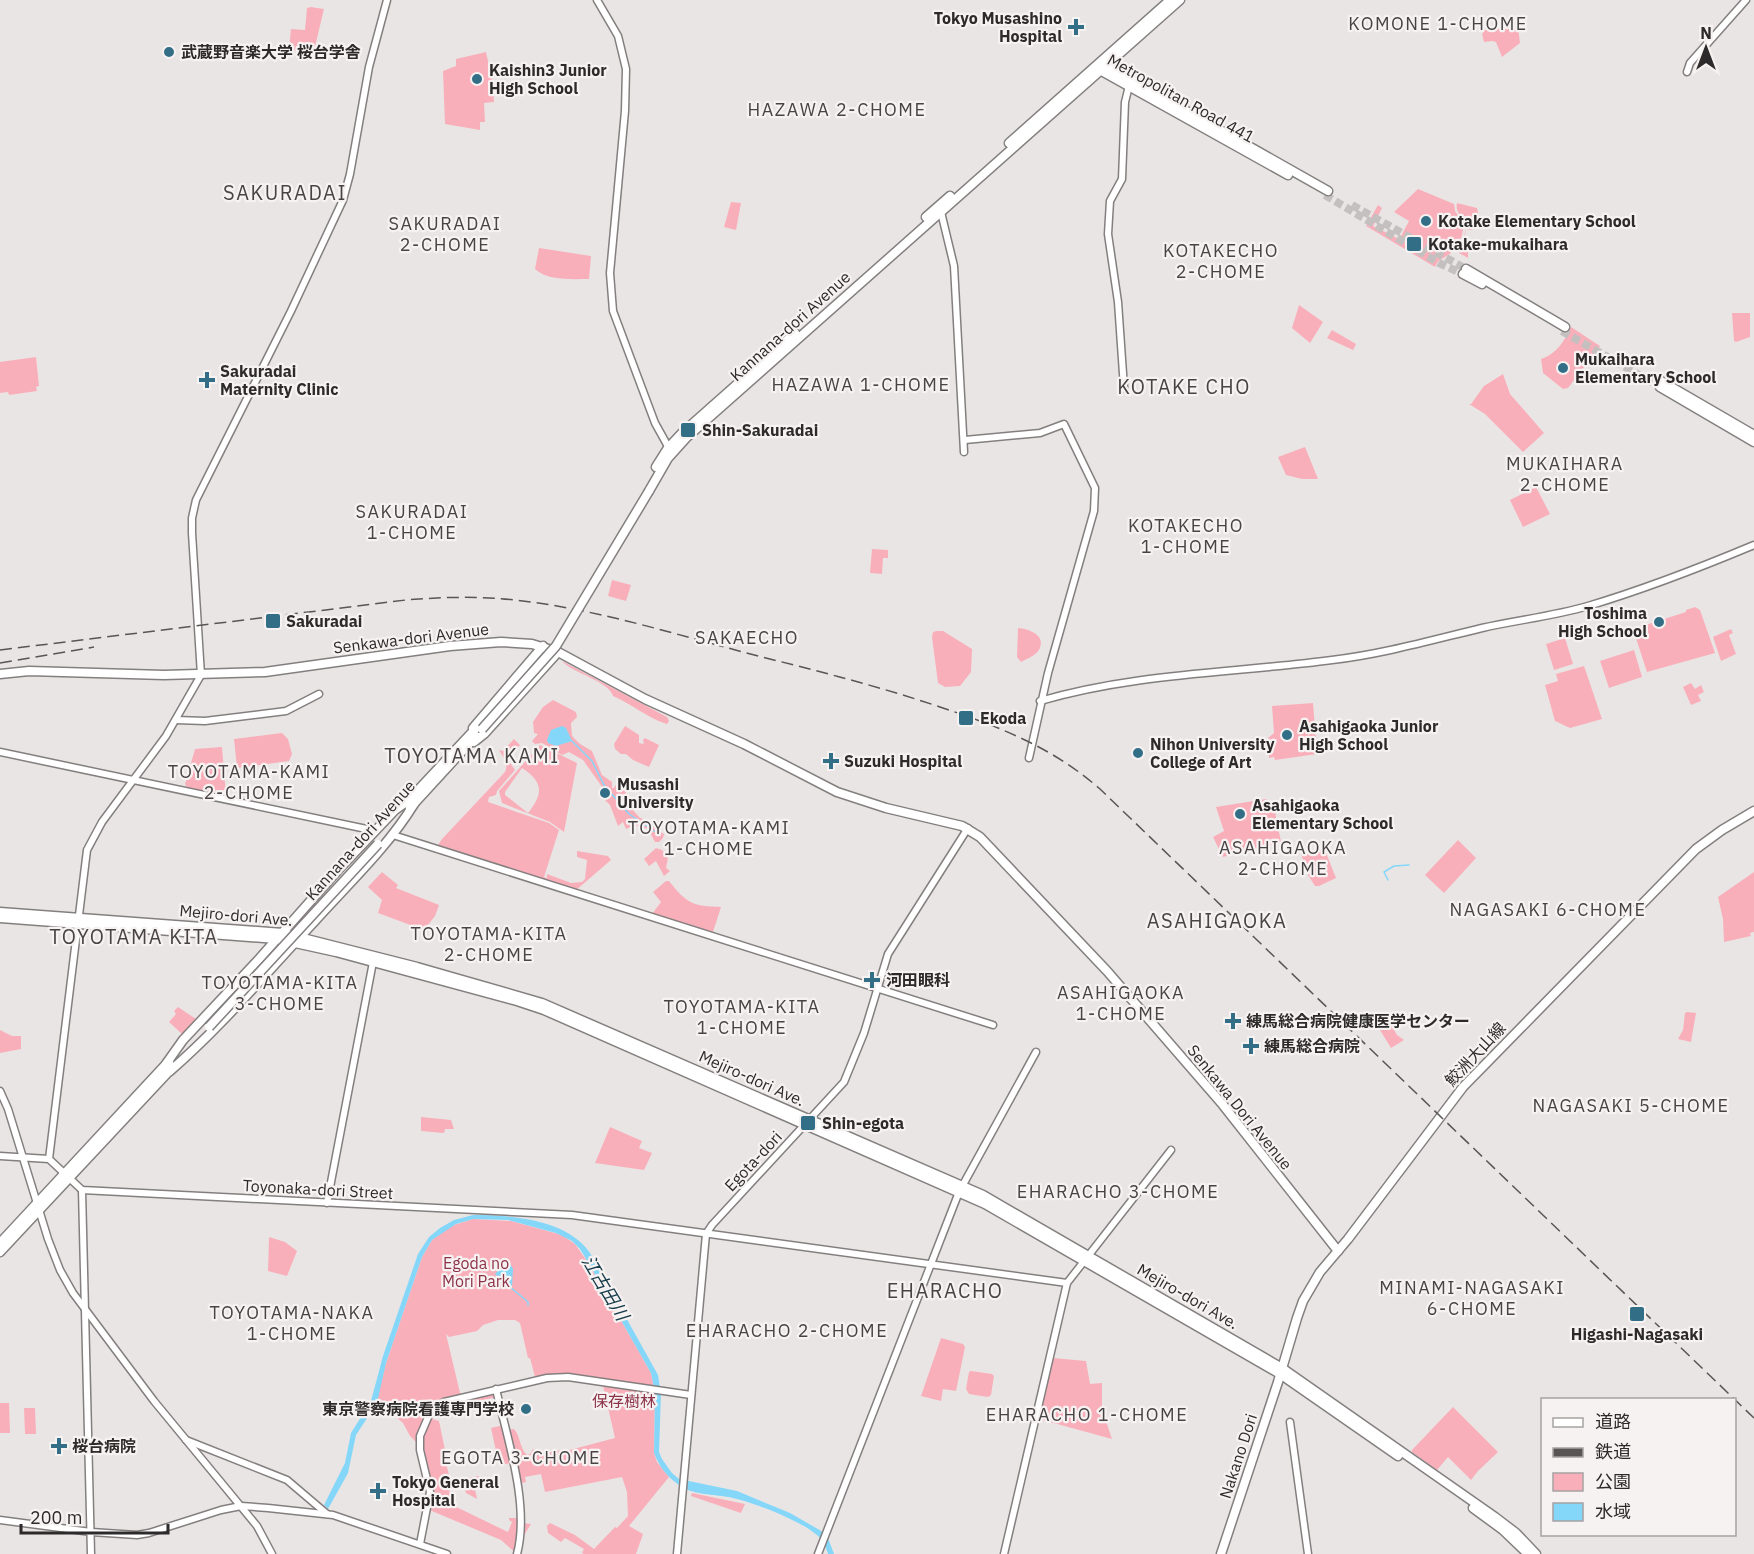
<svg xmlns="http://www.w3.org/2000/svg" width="1754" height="1554" viewBox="0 0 1754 1554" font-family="'IBM Plex Sans','Noto Sans JP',sans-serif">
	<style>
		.green { fill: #f9afba; fill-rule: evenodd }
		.water { fill: #84d7f9 }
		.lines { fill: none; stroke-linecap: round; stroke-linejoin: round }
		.stream { stroke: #84d7f9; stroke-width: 1.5 }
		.major-tunnel { stroke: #c4c0c0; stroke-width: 8; stroke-dasharray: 8 4; stroke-linecap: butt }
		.minor-casing { stroke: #847f7f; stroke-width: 9 }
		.major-casing { stroke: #847f7f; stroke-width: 11 }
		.minor { stroke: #fff; stroke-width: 6 }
		.major { stroke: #fff; stroke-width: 8 }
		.rail { stroke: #585555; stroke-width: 1.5; stroke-dasharray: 12 6; stroke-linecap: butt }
		.major-bridge-casing { stroke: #847f7f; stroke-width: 11; stroke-linecap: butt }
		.major-bridge { stroke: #fff; stroke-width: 8 }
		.poi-dot { fill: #326e85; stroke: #f7f2f2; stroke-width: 2 }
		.labels { text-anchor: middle; stroke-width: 4.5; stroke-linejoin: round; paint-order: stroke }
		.poi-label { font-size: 16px; font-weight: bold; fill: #2c2a2a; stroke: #f7f2f2; text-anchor: start }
		.street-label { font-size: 16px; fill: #2c2a2a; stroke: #f7f2f2 }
		.park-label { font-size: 16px; fill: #8d3348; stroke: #f7f2f2 }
		.neighbourhood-label { font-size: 18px; letter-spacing: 1.5px; fill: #484344; stroke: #f7f2f2 }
		.water-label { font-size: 18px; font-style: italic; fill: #153b49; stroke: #f7f2f2 }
		.quarter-label { font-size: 20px; letter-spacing: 1.5px; fill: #484344; stroke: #f7f2f2 }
	</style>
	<rect width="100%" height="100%" fill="#eae5e5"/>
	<g class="green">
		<path d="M311 7 324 9 313 55 289 49 291 29 305 30 307 8Z"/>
		<path d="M1518 27 1520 43 1502 57 1496 42 1492 41 1484 42 1482 34 1485 30Z"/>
		<path d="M486 52 493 83 494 102 484 103 485 122H480V130L445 124 443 71 456 66V59Z"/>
		<path d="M1418 189 1454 204 1455 211 1464 224C1462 239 1459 249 1445 257 1440 260 1438 260 1435 267L1366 226 1378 205 1382 208 1373 226 1411 245 1400 238 1409 221 1394 212Z"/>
		<path d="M731 202 741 203 736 230 724 227Z"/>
		<path d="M1457 203 1477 208 1481 225 1475 224 1472 230 1466 229 1463 249H1468V258L1459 253 1462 250 1457 249 1463 242 1467 223C1461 218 1455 211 1457 203Z"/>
		<path d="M539 248 591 256 589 279C571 279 548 281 535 269Z"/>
		<path d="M1299 305 1323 322 1310 343 1292 328Z"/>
		<path d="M1732 313H1750V337L1736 342 1734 341Z"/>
		<path d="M1571 327 1600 346 1568 388 1563 389 1543 373 1541 359C1557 354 1564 341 1571 327Z"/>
		<path d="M1332 330 1356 344 1353 350 1327 338Z"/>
		<path d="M36 357 39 386 36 387 37 391 9 395 8 392 0 393V362Z"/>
		<path d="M1503 374 1510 394 1544 433 1523 452 1485 414 1469 404H1471L1484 386Z"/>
		<path d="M1305 447 1318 479H1302L1286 475 1278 457Z"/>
		<path d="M1536 487 1550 514 1523 527 1510 500Z"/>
		<path d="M872 549 888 550V558H883L882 574 870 573Z"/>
		<path d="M612 580 631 585 626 601 608 596Z"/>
		<path d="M1695 607 1700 610 1715 653 1647 672 1633 629 1686 612V610Z"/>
		<path d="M1018 628C1029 629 1047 635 1039 650 1036 655 1027 659 1021 662L1017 657Z"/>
		<path d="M1731 629 1733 633 1729 635 1736 654 1721 661 1713 637Z"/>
		<path d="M936 631H943L972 649 971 672 960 686 945 687 938 683 932 637 933 632Z"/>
		<path d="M1565 638 1573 664 1554 670 1546 644Z"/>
		<path d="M1634 650 1642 677 1609 688 1600 661Z"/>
		<path d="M562 661 667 717 669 721 667 724C647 718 632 704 613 696 609 681 572 673 562 661Z"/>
		<path d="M1584 666 1602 719 1570 728 1555 721 1545 685 1558 681 1556 674Z"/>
		<path d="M1691 683 1695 689 1701 685 1704 692 1698 695 1701 701 1691 705 1683 687Z"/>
		<path d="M553 700 576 712 577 717 571 723 572 736 580 744 592 751 602 775 612 782V788H614L617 783 630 784 633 787 626 791 625 805 631 808 640 818 654 822 657 830 664 834 663 838 659 842H655L648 829 635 825 626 829 623 822 618 826 610 805 604 799 607 797 605 791 583 760 569 752 562 755 542 743 535 744 532 741 538 734 534 733 533 722 543 707Z"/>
		<path d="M1313 703 1317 754 1275 760 1274 757 1269 758 1268 738 1274 733 1272 706Z"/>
		<path d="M625 726 639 735V743L644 744 643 740 645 738 659 745 649 767 633 760 626 754H621L615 749 614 744Z"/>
		<path d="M282 733 288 739 292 754 289 761 237 768 234 739Z"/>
		<path d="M514 739 520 745 508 757 504 754 515 770 497 791 496 795 489 797 488 802 549 823 559 830 544 877 547 878V874L571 883 582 882 585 879 587 860 577 857V851L608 856 611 860 575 891C564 888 553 881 542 880L439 848 438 845 442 839 505 772C509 764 503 757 499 750L503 751Z"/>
		<path d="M540 745 577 763 564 832 550 822 502 803 499 791ZM522 768C543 782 544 793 528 813L505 795V792Z"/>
		<path d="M222 747 226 795 223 796 187 787 185 784 195 749Z"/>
		<path d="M1266 799 1274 807 1281 842 1223 857 1213 837 1224 831 1216 807Z"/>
		<path d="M1458 840 1476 858 1444 893 1425 875Z"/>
		<path d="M656 848 662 850 668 858 666 868 670 871 664 876 656 861 649 866 644 859Z"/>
		<path d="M1324 848 1336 878 1319 886H1315L1308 875 1301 854 1305 853 1306 855Z"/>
		<path d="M382 872 398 885 396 888 439 905 435 916 424 930 378 913 382 900 368 887Z"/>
		<path d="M1754 872V932L1750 933 1751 936 1724 942 1723 919 1718 897Z"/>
		<path d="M666 881H669C687 904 693 906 721 907L713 932 652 914 661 902 653 892Z"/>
		<path d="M178 1007 196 1019 182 1034 169 1022 176 1014 174 1011Z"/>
		<path d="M1687 1012 1696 1013 1691 1042 1678 1039 1683 1030 1685 1013Z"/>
		<path d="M1391 1024 1397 1035 1404 1040 1391 1048 1380 1030Z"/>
		<path d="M0 1030 12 1036H21V1049L0 1053Z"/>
		<path d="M421 1117 451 1120 454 1129H445L444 1133 421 1131Z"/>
		<path d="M610 1127 642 1141 639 1148 652 1153 644 1170 595 1163Z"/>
		<path d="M473 1219 511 1221 562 1235 575 1244 589 1264 651 1373 655 1393 654 1453 657 1462 669 1477 629 1526 643 1534 636 1554H584L582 1553 584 1549 565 1538 561 1542 548 1533 547 1526 550 1523 575 1535 594 1549 615 1527 617 1528 628 1516 627 1492 622 1477 545 1492 541 1474 525 1477 526 1482 517 1484 512 1463 499 1465 491 1428 504 1425 505 1430 514 1429C521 1437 519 1447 527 1455L530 1454 533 1449 540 1454 561 1450 562 1452 615 1438 602 1381 589 1379 536 1381 530 1358H528L520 1323 515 1320H498L483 1325 477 1331 449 1337 446 1334 461 1397 496 1389 497 1397 443 1409 432 1419 439 1421 445 1450 443 1451 449 1475 446 1476 451 1498 448 1503 508 1532 512 1522 509 1520V1518H521L522 1523 531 1524 520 1542 517 1554 501 1540 427 1509 429 1500 419 1445 410 1436 403 1423 382 1405 374 1409 386 1363 422 1257 432 1240 451 1226Z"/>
		<path d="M269 1237 285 1242 297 1251 287 1276 268 1271Z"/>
		<path d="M941 1338 963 1344 965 1347 956 1391 943 1389 941 1401 921 1396Z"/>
		<path d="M1053 1358 1086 1361 1090 1384 1102 1383V1409L1112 1439 1039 1419Z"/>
		<path d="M971 1371 992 1374 994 1376 991 1395 988 1397 969 1394 966 1389 969 1372Z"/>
		<path d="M0 1403H9L10 1433H0Z"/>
		<path d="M1453 1407 1498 1452 1478 1471 1471 1480 1448 1457 1437 1470 1412 1452V1450Z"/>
		<path d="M24 1408H35L36 1434H25Z"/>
		<path d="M479 1476 480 1483 474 1484 477 1499 466 1493 463 1479Z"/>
		<path d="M692 1493 745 1504 741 1513 691 1496Z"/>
	</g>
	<g class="water">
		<path d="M562 726 566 728 572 741 556 746 548 743 547 740 551 730Z"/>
		<path d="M473 1215C511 1215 567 1219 590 1253L658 1375 661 1394 659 1452 662 1459 672 1473 679 1479 737 1491 790 1513 823 1532 828 1538 834 1554H828C826 1548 824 1542 820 1538 806 1522 748 1500 728 1497 712 1494 692 1495 679 1485 667 1477 659 1466 654 1453L655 1393 651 1373 589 1264 580 1249 572 1241 556 1233 508 1220 473 1219 456 1224 432 1240 422 1257 386 1363 377 1403 356 1435 348 1473 328 1509 324 1505 345 1463 351 1433 371 1401 383 1356 418 1254 429 1237 440 1228 454 1220Z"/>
		<path d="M503 1265H511L513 1269 512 1286 506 1284 495 1274Z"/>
	</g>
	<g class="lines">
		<g class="stream">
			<path d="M572 741 592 761 604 785 629 814 660 835"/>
			<path d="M1388 880 1384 872 1394 866 1409 865"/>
			<path d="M509 1286 528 1302V1305"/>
		</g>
		<g class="major-tunnel">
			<path d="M1325 195 1439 263 1463 274"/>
			<path d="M1352 205 1466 269"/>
			<path d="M1562 331 1660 387"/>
		</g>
		<g class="minor-casing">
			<g id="minor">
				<path d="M597 0 618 36 626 69 625 111 610 273 613 311 655 423 670 450"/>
				<path d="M1687 72 1690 63 1746 0"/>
				<path d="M941 212 954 266 964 452"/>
				<path d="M1124 388 1118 302 1108 234 1110 201 1122 179 1125 102 1129 86"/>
				<path d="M965 440 1040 433 1064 424 1095 488 1094 511 1048 673 1029 758"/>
				<path d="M1040 701C1135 673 1234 673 1332 660 1383 654 1432 640 1482 628 1517 620 1554 616 1588 606 1645 589 1699 568 1754 545"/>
				<path d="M176 720 205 721 286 711 319 694"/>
				<path d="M0 752 376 831"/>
				<path d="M393 835 993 1025"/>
				<path d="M0 1091 8 1109 48 1239 60 1270 73 1293 154 1401 257 1526 272 1554"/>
				<path d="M0 1156 49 1159 82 1190 572 1215 1067 1283"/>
				<path d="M49 1159 87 850 102 822 166 736 201 675 192 533V518L196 500 291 311 343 200 350 174 369 67 387 0"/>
				<path d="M82 1190 91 1554"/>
				<path d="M327 1203 373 962"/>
				<path d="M496 1389C507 1438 530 1505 517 1554"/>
				<path d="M1290 1422 1308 1554"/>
				<path d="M186 1440 287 1480 327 1514"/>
				<path d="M0 1520 91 1532 137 1535 149 1533 221 1510 241 1506 268 1508 333 1515 447 1554"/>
				<path d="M420 1544 430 1492 420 1450V1436L429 1415 444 1402 547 1378 568 1377 691 1395"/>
				<path d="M677 1554 706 1234 712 1225 844 1082 864 1033 888 954 968 828"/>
				<path d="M818 1554 959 1192 1036 1052"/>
				<path d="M1004 1554 1067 1283 1171 1150"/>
			</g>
		</g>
		<g class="major-casing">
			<g id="major">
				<path d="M1104 66H1107L1328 191"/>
				<path d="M1098 69 1288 175"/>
				<path d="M1009 143 1170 0"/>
				<path d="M926 217 950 196"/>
				<path d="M1466 269 1565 327"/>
				<path d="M1463 274 1482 284"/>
				<path d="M1661 381 1754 435"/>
				<path d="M1660 387 1754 442"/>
				<path d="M656 467 668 448 682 433 795 333"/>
				<path d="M649 491 668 458 686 438 1180 0"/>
				<path d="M0 674 29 671 164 675 265 672 450 646 501 642 532 644 558 652 645 699 744 744 837 792 886 808 962 826 980 837 1107 971 1223 1105 1338 1251"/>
				<path d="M473 728 543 646"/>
				<path d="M474 742 484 734 558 652"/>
				<path d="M406 803 479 725"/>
				<path d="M410 808 476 736"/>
				<path d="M0 912 283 933 417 967 542 1003 983 1195 1282 1368 1495 1517 1516 1533 1536 1554"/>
				<path d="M0 918 277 939 336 952 517 1001 544 1010 985 1204 1280 1374 1398 1456"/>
				<path d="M166 1064 183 1040 260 958 338 870 395 810 409 800"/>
				<path d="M170 1071C222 1026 266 973 313 923 347 885 387 848 414 804"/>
				<path d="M0 1243 169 1061"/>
				<path d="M0 1252 173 1067"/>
				<path d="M1473 1508 1503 1530 1528 1554"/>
				<path d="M1221 1554 1278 1382 1297 1318 1303 1301 1320 1272 1348 1239 1463 1087 1696 849 1722 830 1754 811"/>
			</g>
		</g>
		<use href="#minor" class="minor"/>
		<use href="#major" class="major"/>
		<g class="rail">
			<path d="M0 650 406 600C442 597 478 596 515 600 598 609 680 636 762 657 822 672 881 687 940 707 1000 727 1052 747 1100 789L1754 1418"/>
			<path d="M0 663 94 647"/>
		</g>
		<g class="major-bridge-casing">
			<g id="major-bridge">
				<path d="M482 729 556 646 649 491"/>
				<path d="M209 1027 378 844"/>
			</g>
		</g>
		<use href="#major-bridge" class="major-bridge"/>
	</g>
	<g class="poi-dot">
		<path d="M1073 18h6v6h6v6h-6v6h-6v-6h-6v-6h6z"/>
		<circle cx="169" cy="52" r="6"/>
		<circle cx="477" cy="79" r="6"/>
		<circle cx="1426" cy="221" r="6"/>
		<rect x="1406" y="236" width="16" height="16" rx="3"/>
		<circle cx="1563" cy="368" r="6"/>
		<path d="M204 371h6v6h6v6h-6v6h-6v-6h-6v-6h6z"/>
		<rect x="680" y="422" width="16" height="16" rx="3"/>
		<rect x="265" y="613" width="16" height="16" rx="3"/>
		<circle cx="1659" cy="622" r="6"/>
		<rect x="958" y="710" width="16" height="16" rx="3"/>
		<circle cx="1287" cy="735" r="6"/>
		<circle cx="1138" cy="753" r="6"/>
		<path d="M828 752h6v6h6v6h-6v6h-6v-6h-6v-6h6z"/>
		<circle cx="605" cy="793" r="6"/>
		<circle cx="1240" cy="814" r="6"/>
		<path d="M869 971h6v6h6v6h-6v6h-6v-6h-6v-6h6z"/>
		<path d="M1230 1012h6v6h6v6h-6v6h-6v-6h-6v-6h6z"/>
		<path d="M1248 1037h6v6h6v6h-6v6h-6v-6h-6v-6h6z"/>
		<rect x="800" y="1115" width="16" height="16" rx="3"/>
		<rect x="1629" y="1306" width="16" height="16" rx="3"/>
		<circle cx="526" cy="1409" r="6"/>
		<path d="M56 1437h6v6h6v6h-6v6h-6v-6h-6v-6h6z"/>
		<path d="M375 1482h6v6h6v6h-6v6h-6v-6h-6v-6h6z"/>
	</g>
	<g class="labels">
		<g class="poi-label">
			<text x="1062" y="24" text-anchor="end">Tokyo Musashino<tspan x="1062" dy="18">Hospital</tspan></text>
			<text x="181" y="58">武蔵野音楽大学 桜台学舎</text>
			<text x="489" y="76">Kaishin3 Junior<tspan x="489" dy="18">High School</tspan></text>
			<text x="1438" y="227">Kotake Elementary School</text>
			<text x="1428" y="250">Kotake-mukaihara</text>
			<text x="1575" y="365">Mukaihara<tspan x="1575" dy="18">Elementary School</tspan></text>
			<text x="220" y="377">Sakuradai<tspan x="220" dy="18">Maternity Clinic</tspan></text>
			<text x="702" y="436">Shin-Sakuradai</text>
			<text x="1647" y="619" text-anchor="end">Toshima<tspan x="1647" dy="18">High School</tspan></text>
			<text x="286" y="627">Sakuradai</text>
			<text x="980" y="724">Ekoda</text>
			<text x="1299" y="732">Asahigaoka Junior<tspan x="1299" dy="18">High School</tspan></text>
			<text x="1150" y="750">Nihon University<tspan x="1150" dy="18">College of Art</tspan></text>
			<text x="844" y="767">Suzuki Hospital</text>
			<text x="617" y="790">Musashi<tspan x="617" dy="18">University</tspan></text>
			<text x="1252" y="811">Asahigaoka<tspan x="1252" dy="18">Elementary School</tspan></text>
			<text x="886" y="986">河田眼科</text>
			<text x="1246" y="1027">練馬総合病院健康医学センター</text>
			<text x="1264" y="1052">練馬総合病院</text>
			<text x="822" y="1129">Shin-egota</text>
			<text x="1637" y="1340" text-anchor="middle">Higashi-Nagasaki</text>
			<text x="514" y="1415" text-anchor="end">東京警察病院看護専門学校</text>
			<text x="72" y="1452">桜台病院</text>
			<text x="392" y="1488">Tokyo General<tspan x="392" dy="18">Hospital</tspan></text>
		</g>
		<g class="street-label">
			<text transform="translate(1181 98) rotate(29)" y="6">Metropolitan Road 441</text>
			<text transform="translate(790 326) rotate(-42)" y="6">Kannana-dori Avenue</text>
			<text transform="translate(411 638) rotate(-7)" y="6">Senkawa-dori Avenue</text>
			<text transform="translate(360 840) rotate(-48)" y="6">Kannana-dori Avenue</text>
			<text transform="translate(236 915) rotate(5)" y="6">Mejiro-dori Ave.</text>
			<text transform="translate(1475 1054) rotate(-47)" y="6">鮫洲大山線</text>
			<text transform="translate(752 1078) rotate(24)" y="6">Mejiro-dori Ave.</text>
			<text transform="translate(1240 1107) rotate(51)" y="6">Senkawa Dori Avenue</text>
			<text transform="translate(753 1161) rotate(-47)" y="6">Egota-dori</text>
			<text transform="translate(318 1189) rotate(3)" y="6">Toyonaka-dori Street</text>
			<text transform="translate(1188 1296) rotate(30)" y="6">Mejiro-dori Ave.</text>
			<text transform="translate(1238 1456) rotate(-72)" y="6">Nakano Dori</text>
		</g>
		<g class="park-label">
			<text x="476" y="1269">Egoda no<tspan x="476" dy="18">Mori Park</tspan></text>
			<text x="624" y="1407">保存樹林</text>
		</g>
		<g class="neighbourhood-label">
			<text x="1438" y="30">KOMONE 1-CHOME</text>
			<text x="837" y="116">HAZAWA 2-CHOME</text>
			<text x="445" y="230">SAKURADAI<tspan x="445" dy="21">2-CHOME</tspan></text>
			<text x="1221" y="257">KOTAKECHO<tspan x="1221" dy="21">2-CHOME</tspan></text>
			<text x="861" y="391">HAZAWA 1-CHOME</text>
			<text x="1565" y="470">MUKAIHARA<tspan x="1565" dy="21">2-CHOME</tspan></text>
			<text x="412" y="518">SAKURADAI<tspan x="412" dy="21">1-CHOME</tspan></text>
			<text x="1186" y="532">KOTAKECHO<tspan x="1186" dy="21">1-CHOME</tspan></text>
			<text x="747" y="644">SAKAECHO</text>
			<text x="249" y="778">TOYOTAMA-KAMI<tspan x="249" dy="21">2-CHOME</tspan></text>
			<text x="709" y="834">TOYOTAMA-KAMI<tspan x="709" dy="21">1-CHOME</tspan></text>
			<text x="1283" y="854">ASAHIGAOKA<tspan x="1283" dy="21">2-CHOME</tspan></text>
			<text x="1548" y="916">NAGASAKI 6-CHOME</text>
			<text x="489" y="940">TOYOTAMA-KITA<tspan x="489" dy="21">2-CHOME</tspan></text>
			<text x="280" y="989">TOYOTAMA-KITA<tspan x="280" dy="21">3-CHOME</tspan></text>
			<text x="1121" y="999">ASAHIGAOKA<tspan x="1121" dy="21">1-CHOME</tspan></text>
			<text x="742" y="1013">TOYOTAMA-KITA<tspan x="742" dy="21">1-CHOME</tspan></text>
			<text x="1631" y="1112">NAGASAKI 5-CHOME</text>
			<text x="1118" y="1198">EHARACHO 3-CHOME</text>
			<text x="1472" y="1294">MINAMI-NAGASAKI<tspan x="1472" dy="21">6-CHOME</tspan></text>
			<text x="292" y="1319">TOYOTAMA-NAKA<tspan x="292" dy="21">1-CHOME</tspan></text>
			<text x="787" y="1337">EHARACHO 2-CHOME</text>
			<text x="1087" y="1421">EHARACHO 1-CHOME</text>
			<text x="521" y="1464">EGOTA 3-CHOME</text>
		</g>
		<g class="water-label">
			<text transform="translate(605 1288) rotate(59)" y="6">江古田川</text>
		</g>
		<g class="quarter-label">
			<text x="285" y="200">SAKURADAI</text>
			<text x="1184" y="394">KOTAKE CHO</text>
			<text x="472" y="763">TOYOTAMA KAMI</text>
			<text x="1217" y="928">ASAHIGAOKA</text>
			<text x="134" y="944">TOYOTAMA KITA</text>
			<text x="945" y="1298">EHARACHO</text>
		</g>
	</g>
	<rect x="1541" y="1398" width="195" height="138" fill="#f7f2f2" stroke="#a6a2a2" stroke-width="1.5"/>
	<rect x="1553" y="1418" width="30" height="9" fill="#ffffff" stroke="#a6a2a2" stroke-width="1.5"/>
	<text x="1595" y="1428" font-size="18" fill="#2c2a2a">道路</text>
	<rect x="1553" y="1448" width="30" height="9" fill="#585555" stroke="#a6a2a2" stroke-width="1.5"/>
	<text x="1595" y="1458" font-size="18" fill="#2c2a2a">鉄道</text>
	<rect x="1553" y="1473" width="30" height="18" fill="#f9afba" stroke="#a6a2a2" stroke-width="1.5"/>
	<text x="1595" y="1488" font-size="18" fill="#2c2a2a">公園</text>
	<rect x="1553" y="1503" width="30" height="18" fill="#84d7f9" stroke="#a6a2a2" stroke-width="1.5"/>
	<text x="1595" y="1518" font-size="18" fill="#2c2a2a">水域</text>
	<g transform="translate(1706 48)" stroke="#f7f2f2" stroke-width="4.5" paint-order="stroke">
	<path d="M0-4.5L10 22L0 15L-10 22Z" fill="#2c2a2a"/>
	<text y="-9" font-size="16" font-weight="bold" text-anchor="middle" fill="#2c2a2a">N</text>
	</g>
	<path d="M21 1524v9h147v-9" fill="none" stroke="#2c2a2a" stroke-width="3"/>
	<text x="30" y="1524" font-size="18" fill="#2c2a2a" stroke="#f7f2f2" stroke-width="4.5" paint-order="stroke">200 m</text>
</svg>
